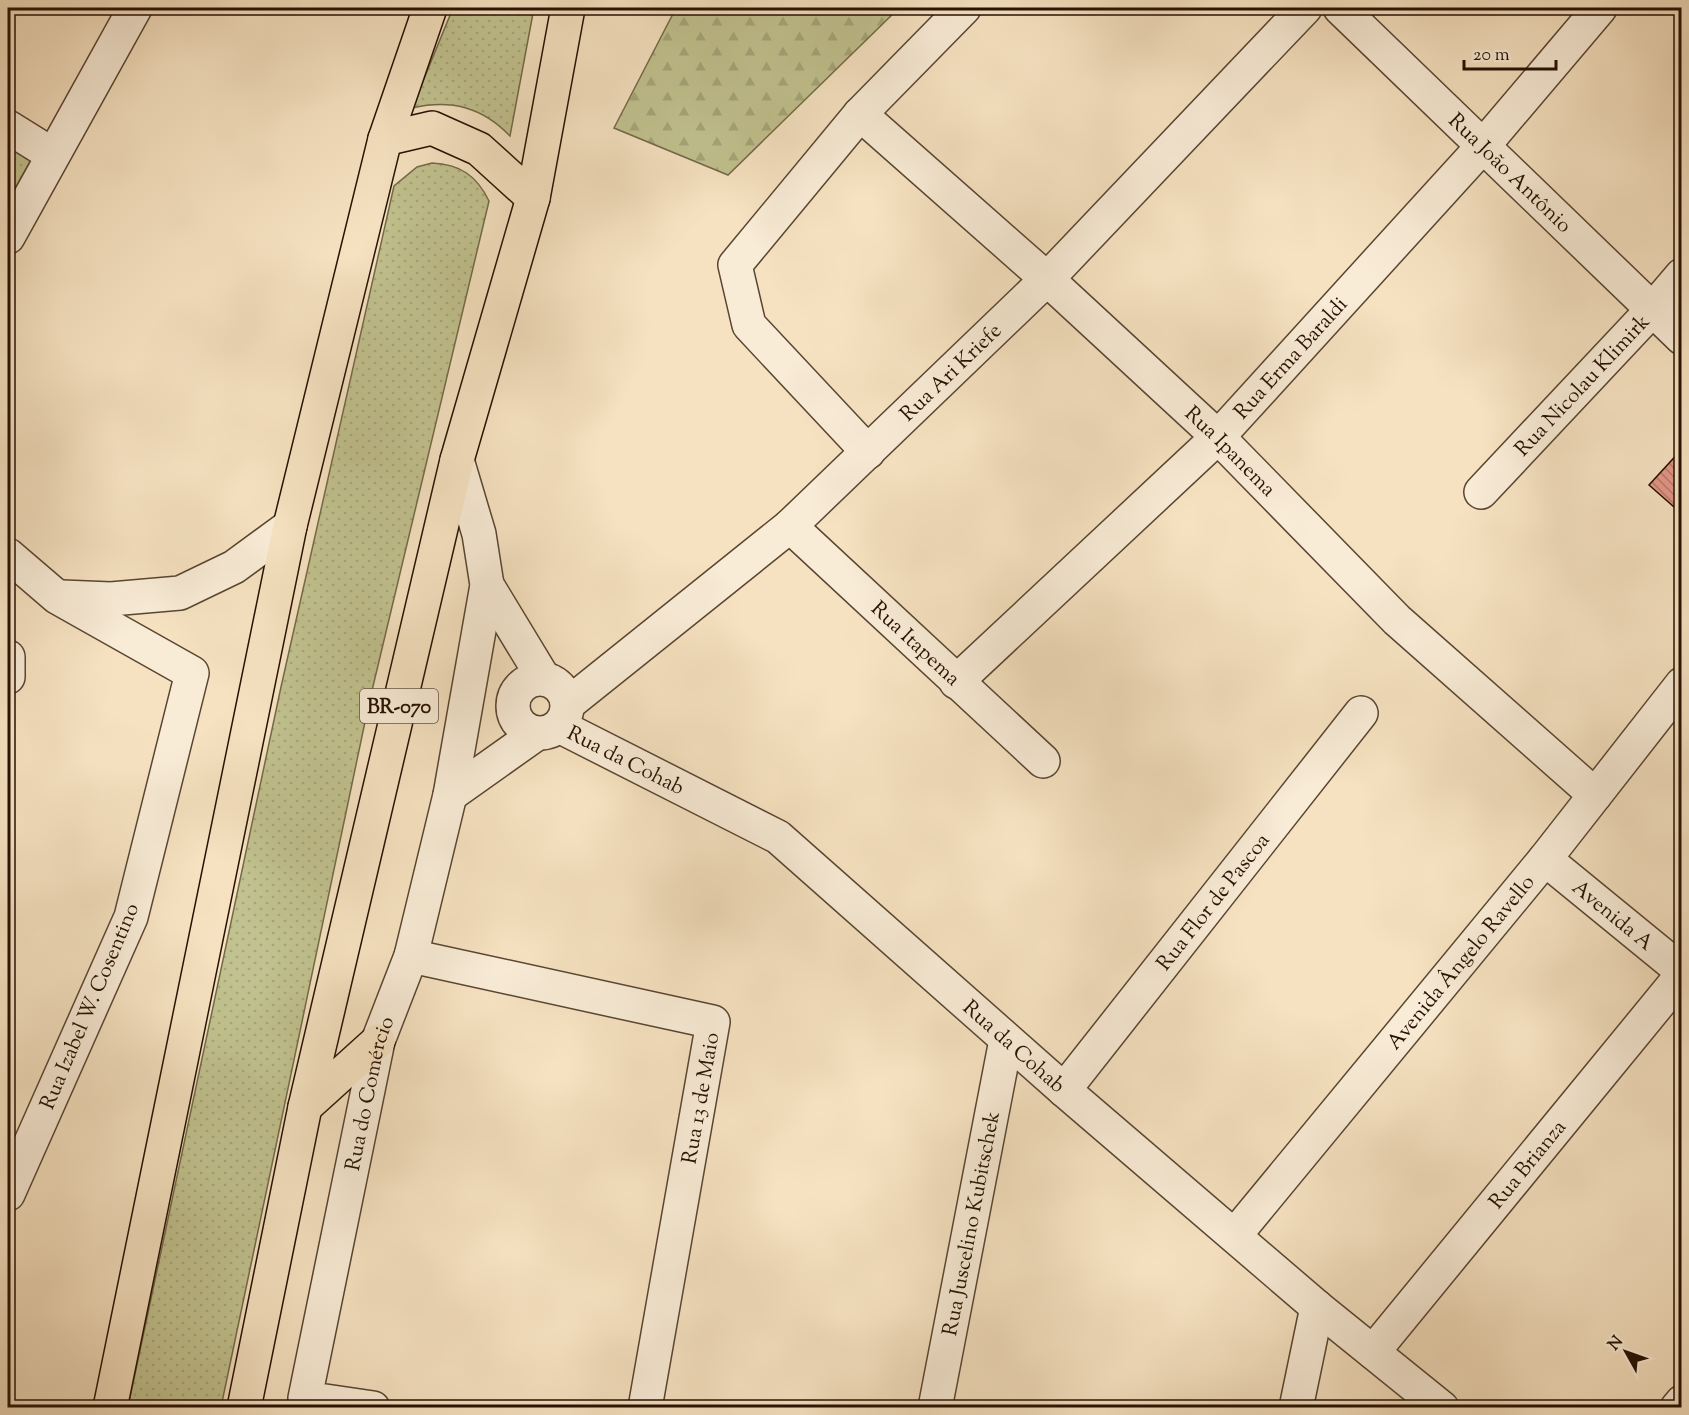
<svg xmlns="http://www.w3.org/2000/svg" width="1689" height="1415" viewBox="0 0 1689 1415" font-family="'Sorts Mill Goudy',serif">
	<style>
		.grass { fill: url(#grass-dots); stroke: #736a49; stroke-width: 1.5 }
		.forest { fill: url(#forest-firs); stroke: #736a49; stroke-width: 1.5 }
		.building { fill: url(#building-back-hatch); stroke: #251103; stroke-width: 1.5 }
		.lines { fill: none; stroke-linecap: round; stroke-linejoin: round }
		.street-casing { stroke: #594532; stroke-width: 36 }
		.highway-casing { stroke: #251103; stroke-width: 36 }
		.street { stroke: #f9ecd7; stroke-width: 33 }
		.highway { stroke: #f6e2c1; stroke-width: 33 }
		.labels { text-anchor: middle; stroke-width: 4.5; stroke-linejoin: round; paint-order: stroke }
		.shield { fill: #f9ecd7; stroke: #655343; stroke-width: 1.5 }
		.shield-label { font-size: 20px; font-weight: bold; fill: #251103 }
		.street-label { font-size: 21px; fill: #251103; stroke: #f9ecd7 }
	</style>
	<defs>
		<pattern id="grass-dots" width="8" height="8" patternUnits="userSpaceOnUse" patternTransform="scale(1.5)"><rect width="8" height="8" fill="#c1c28f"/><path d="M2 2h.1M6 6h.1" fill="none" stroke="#a6a67a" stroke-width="1.8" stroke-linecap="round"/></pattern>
		<pattern id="forest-firs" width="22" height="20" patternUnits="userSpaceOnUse" patternTransform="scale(1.5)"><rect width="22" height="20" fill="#c1c28f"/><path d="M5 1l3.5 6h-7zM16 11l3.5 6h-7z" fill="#a6a67a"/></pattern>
		<pattern id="building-back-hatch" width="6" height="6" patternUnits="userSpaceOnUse" patternTransform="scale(1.5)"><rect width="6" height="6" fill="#e39787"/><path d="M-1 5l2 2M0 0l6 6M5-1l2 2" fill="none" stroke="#b87a6c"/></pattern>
	</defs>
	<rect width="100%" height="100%" fill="#f6e2c1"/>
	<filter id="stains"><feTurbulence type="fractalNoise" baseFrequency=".00333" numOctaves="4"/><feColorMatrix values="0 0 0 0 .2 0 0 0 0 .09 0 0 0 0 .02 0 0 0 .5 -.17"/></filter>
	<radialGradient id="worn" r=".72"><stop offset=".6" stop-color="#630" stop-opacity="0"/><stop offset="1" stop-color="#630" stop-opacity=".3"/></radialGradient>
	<g class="grass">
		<path d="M453 8H534L510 136C482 107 451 99 412 108Z"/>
		<path d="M8 147 31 160 8 201Z"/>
		<path d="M432 163C460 164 477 176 489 201L369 703 221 1407H128L281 687 394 186 417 167Z"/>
	</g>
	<path class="forest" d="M676 8H899L728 175 614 128Z"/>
	<path class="building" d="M1682 449V514L1649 485Z"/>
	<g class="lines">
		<g class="street-casing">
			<g id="street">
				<path id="s1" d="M1340 8 1682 338"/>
				<path id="s2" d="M860 114 1047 279 1218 437 1397 620 1595 795"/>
				<path d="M8 127 53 155"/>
				<path d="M8 237 135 8"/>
				<path d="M868 452 749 325 735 265 860 114 964 8"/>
				<path id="s3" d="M1481 492 1653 309 1682 275"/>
				<path id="s4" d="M790 526 1043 761"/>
				<path d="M8 555 57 597 192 673 131 917 8 1194"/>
				<path d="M487 585 544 679"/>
				<path d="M62 597 111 599 180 593 234 567 290 526"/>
				<path d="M8 657V677"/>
				<circle cx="540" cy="706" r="27"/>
				<path id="s5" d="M956 682 1218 437 1483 146 1600 8"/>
				<path id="s6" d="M568 704 790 526 1047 279 1305 8"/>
				<path id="s7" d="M559 726 778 837 1064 1090 1317 1307 1442 1408"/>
				<path d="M450 795 536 734"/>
				<path id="s8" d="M1545 859 1682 971"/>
				<path d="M411 956 713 1022 645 1408"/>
				<path id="s9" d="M1064 1090 1361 713"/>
				<path id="s10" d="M1235 1235 1545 859 1682 684"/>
				<path id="s11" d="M1373 1352 1682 975"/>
				<path id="s12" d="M373 1408 305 1398 378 1041 411 956 450 795 487 585 479 534 457 460"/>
				<path id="s13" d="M935 1408 1006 1040"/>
				<path d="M1296 1408 1317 1307"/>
				<path d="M1677 1408 1682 1402"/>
			</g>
		</g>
		<g class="highway-casing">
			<g id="highway">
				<path d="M385 139 432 128 479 149 533 198"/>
				<path d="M305 1107 378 1041"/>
				<path d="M110 1408 290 526 385 139 430 8"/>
				<path d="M244 1408 305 1107 457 460 533 198 568 8"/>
			</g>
		</g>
		<use href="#street" class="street"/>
		<use href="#highway" class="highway"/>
	</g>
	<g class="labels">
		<rect class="shield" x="360" y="689" width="78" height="34" rx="4.5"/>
		<g class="shield-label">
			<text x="399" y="713">BR-070</text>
		</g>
		<g class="street-label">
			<text dy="7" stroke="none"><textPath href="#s1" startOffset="237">Rua João Antônio</textPath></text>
			<text dy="7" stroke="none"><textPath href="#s5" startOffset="466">Rua Erma Baraldi</textPath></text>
			<text dy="7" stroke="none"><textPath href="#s6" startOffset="507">Rua Ari Kriefe</textPath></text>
			<text dy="7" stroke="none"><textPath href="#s3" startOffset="147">Rua Nicolau Klimirk</textPath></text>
			<text dy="7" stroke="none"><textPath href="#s2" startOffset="501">Rua Ipanema</textPath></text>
			<text dy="7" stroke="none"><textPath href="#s4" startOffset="172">Rua Itapema</textPath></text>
			<text dy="7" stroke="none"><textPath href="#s7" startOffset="75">Rua da Cohab</textPath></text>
			<text dy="7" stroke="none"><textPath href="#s9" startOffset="240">Rua Flor de Pascoa</textPath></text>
			<text dy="7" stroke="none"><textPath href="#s8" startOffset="88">Avenida A</textPath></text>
			<text dy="7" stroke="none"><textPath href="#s10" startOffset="354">Avenida Ângelo Ravello</textPath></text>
			<text transform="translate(89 1006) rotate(-67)" y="7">Rua Izabel W. Cosentino</text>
			<text dy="7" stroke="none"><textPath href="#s7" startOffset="561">Rua da Cohab</textPath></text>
			<text dy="7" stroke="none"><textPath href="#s12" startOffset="380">Rua do Comércio</textPath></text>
			<text transform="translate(700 1098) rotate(-80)" y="7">Rua 13 de Maio</text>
			<text dy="7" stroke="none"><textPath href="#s11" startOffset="243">Rua Brianza</textPath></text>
			<text dy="7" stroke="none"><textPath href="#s13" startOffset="188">Rua Juscelino Kubitschek</textPath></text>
		</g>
	</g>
	<rect width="1689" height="1415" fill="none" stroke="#f6e2c1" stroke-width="30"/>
	<rect x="9" y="9" width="1671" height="1397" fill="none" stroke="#251103" stroke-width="3"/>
	<rect x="15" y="15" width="1659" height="1385" fill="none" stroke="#251103" stroke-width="1.5"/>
	<g transform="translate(1626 1352) rotate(310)" stroke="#f9ecd7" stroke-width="4.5" paint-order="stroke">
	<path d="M0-4.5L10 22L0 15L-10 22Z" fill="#251103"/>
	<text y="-9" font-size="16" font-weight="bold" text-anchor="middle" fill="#251103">N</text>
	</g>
	<path d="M1464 60v9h92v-9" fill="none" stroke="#251103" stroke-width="3"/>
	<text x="1473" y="60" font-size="18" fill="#251103" stroke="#f9ecd7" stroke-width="4.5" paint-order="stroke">20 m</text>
	<rect width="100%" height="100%" filter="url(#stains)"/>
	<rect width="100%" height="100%" fill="url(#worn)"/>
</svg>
